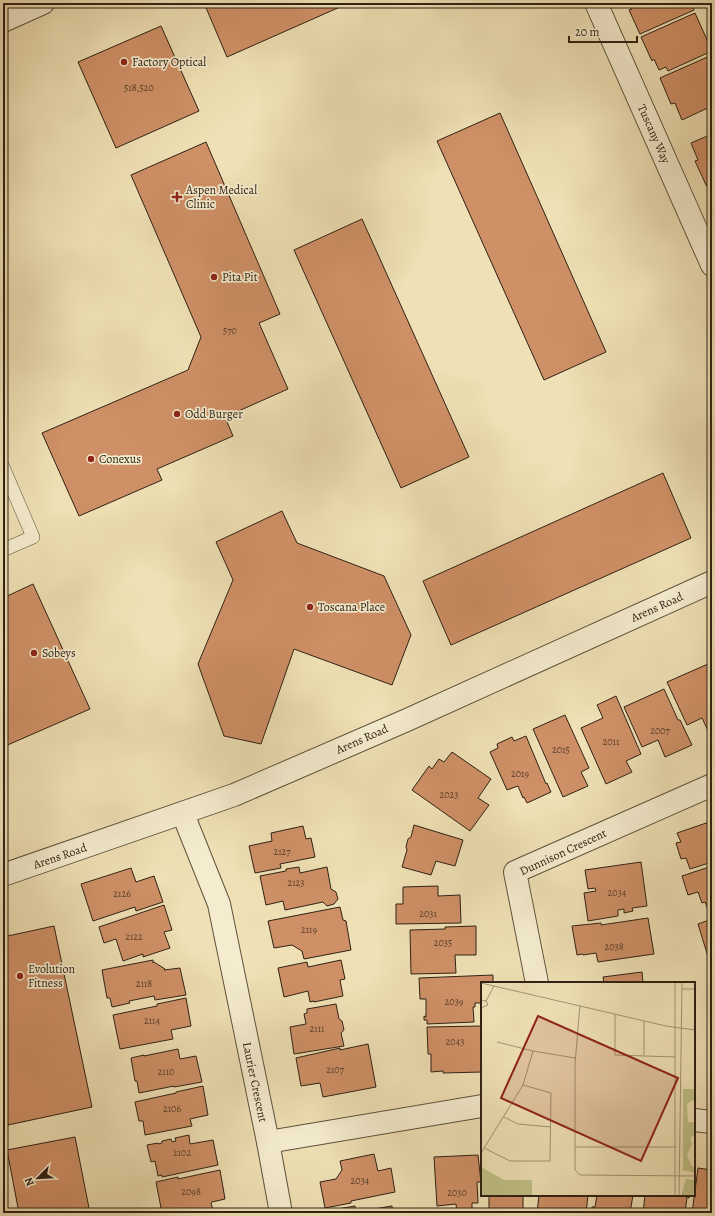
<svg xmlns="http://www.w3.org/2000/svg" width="715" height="1216" viewBox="0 0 715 1216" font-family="Alegreya,serif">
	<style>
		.building { fill: #cf9067; stroke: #2e2114 }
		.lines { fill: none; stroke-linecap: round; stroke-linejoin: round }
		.service-casing { stroke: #5e513c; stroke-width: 14 }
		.minor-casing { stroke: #5e513c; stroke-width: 24 }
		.tertiary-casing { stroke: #5e513c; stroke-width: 24 }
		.service { stroke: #f5eccf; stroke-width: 13 }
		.minor { stroke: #f5eccf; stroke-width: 22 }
		.tertiary { stroke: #f5eccf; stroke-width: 22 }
		.poi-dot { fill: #8f2418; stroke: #f5eccf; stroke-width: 1.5 }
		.labels { text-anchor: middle; stroke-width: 3.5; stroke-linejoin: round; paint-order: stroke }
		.number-label { font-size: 10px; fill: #563d29 }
		.poi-label { font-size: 12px; fill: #2e2114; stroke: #f5eccf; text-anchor: start }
		.street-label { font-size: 12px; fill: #2e2114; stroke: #f5eccf }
		.inset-road { fill: none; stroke: #a29475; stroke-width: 1 }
		.view { fill: #8f2418; fill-opacity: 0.15; stroke: #8f2418; stroke-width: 2 }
		.inset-edge { fill: none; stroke: #2e2114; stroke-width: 2 }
	</style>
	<rect width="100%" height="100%" fill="#efe1b5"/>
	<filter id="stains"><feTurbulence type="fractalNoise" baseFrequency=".005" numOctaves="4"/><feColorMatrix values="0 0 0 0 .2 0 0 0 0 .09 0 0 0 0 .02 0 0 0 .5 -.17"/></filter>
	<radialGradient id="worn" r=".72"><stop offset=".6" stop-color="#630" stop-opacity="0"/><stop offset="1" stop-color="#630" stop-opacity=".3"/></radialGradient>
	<g class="building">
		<path d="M204 3H349L227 57Z"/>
		<path d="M630 3H691L694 10 640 34 629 10 632 9Z"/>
		<path d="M695 13 712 51 668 71 666 67 659 70 654 59 652 61 641 37Z"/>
		<path d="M161 26 199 111 116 148 78 62Z"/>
		<path d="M712 55V106L682 120 675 103 671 104 660 78Z"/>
		<path d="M500 113 606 352 544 380 437 141Z"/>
		<path d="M712 134V185L707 187 695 161 698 160 691 143Z"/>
		<path d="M206 142 280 314 259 323 288 389 225 417 233 436 157 469 162 480 79 516 42 433 188 370 201 337 131 175Z"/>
		<path d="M712 189V200L708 191Z"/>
		<path d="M362 219 469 457 401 488 294 250Z"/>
		<path d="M663 473 691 538 451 645 423 581Z"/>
		<path d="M282 511 297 543 384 576 411 635 392 685 294 649 261 744 224 736 198 664 233 580 216 542Z"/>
		<path d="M33 584 90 709 3 747V598Z"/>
		<path d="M708 664 712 673V736L711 737 702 718 687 725 667 682Z"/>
		<path d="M664 689 678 720H680L692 745 665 757 658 740 642 747 624 707Z"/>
		<path d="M616 696 641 754 626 761 632 772 606 784 581 728 603 718 597 705Z"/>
		<path d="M565 715 589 768 581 772 588 786 563 797 533 729Z"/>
		<path d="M526 736 546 784 547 783 551 792 527 803 524 797 523 798 518 786 507 790 490 752 498 748 497 744 512 737 514 741Z"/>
		<path d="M452 752 491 779 478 798 489 805 470 831 412 790 429 766 432 769 439 759 444 762Z"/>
		<path d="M712 821V862L690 869 686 858 681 859 676 843 681 842 677 833Z"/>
		<path d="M414 825 463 840 455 866 436 861 431 875 402 867 407 850 406 847 408 839 411 837Z"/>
		<path d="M303 826 306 839 311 838 315 857 280 864 281 868 255 873 249 846 272 841 271 833Z"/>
		<path d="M641 862 647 906 632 908 633 911 624 913V909L618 910V916L588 921 584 893 596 891 595 888 588 889 585 870Z"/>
		<path d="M712 866V915H710L705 902 702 903 698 892 688 895 682 876Z"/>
		<path d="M299 867 300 873 327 867 331 889 336 892 338 899 334 904 327 906 323 902 285 910 283 901 266 905 260 876 286 871V869Z"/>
		<path d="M131 868 136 882 154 876 163 902 136 911 135 907 93 921 81 884Z"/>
		<path d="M438 886V896L460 895 461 923 396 924V904H403V887Z"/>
		<path d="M164 905 172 930 164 932 170 948 143 957V954L123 961 116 939 104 943 99 927Z"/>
		<path d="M340 907 343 920 346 921 351 950 304 959 302 951 292 945 274 948 268 921Z"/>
		<path d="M648 918 654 954 598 962 596 953 583 955V954L577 955 572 926 601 923V925Z"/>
		<path d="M712 919V959L709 960 698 924Z"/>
		<path d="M54 926 92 1107 8 1125 3 1101V937Z"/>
		<path d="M476 926V955H455L456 973 411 974 410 930 445 929V927Z"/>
		<path d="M153 960V963L154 962 165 969 164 970 180 968 186 995 155 1000 154 996 129 1001 130 1003 112 1007 110 998H107L102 970Z"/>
		<path d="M341 960 345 979 340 980 343 996 314 1002V1001L310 1002 308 991 284 997 278 968 307 962 308 967Z"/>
		<path d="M642 972 643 983H604L603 977Z"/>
		<path d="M493 975V983H482V1003H475V1007H473L474 1022 427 1024V1020H424V1016L426 1017V999H420L419 978Z"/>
		<path d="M186 998 191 1026 171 1030 173 1039 120 1049 113 1015 157 1006V1004Z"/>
		<path d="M336 1004 339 1019 342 1021 344 1030 341 1033 344 1046 294 1054 290 1027 306 1024 304 1014 307 1013V1009Z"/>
		<path d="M482 1026V1072L443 1073V1071L431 1072V1054H428L427 1027Z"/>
		<path d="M368 1044 376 1087 323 1097 320 1083 301 1086 296 1058 340 1048V1050Z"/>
		<path d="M178 1049 180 1059 196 1056 202 1082 174 1087V1086L139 1093 137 1081H135L131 1058 144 1055V1056Z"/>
		<path d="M203 1086 208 1115 190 1119 192 1126 145 1135 143 1121H139L135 1102 176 1093V1092Z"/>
		<path d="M189 1135 190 1144 213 1140 218 1165 162 1177V1175L158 1176 155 1161 151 1162 147 1145 158 1143V1144L162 1143V1141L171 1139 172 1142 176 1141 175 1138Z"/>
		<path d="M75 1137 90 1213H19L7 1150Z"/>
		<path d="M374 1154 378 1171 391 1168 395 1192 351 1201V1203L325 1208 320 1182 336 1179 342 1170 340 1161Z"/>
		<path d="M478 1155 481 1182H477L478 1203H472V1212L457 1213 456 1204 437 1206 434 1157Z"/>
		<path d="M698 1168 712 1170V1213H692Z"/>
		<path d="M220 1170 225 1199 212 1202 211 1203 213 1210 203 1213H169L168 1210H166L161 1208 156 1182 178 1177V1179Z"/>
		<path d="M489 1195H523V1213H506V1210L489 1211Z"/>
		<path d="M539 1195H588L586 1213H537Z"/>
		<path d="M597 1195H633L630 1213H591L592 1207H595Z"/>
		<path d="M645 1195H690L689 1198 687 1197 685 1213H643Z"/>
		<path d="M355 1206 356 1212 392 1206 393 1213H327L326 1211Z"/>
		<path d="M227 1211 228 1213H215Z"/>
	</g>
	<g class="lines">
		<g class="service-casing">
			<path id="service" d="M3 467 33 537 3 550"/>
		</g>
		<g class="minor-casing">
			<g id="minor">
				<path d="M596 3 712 265"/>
				<path d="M183 814 219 904 268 1142 482 1106"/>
				<path d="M3 875 234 795 407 720 712 582"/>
				<path d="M537 983 515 872 712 785"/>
				<path d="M694 1120 712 1122"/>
				<path d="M268 1142 281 1213"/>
			</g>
		</g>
		<g class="tertiary-casing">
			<path id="tertiary" d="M3 21 43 3"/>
		</g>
		<use href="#service" class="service"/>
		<use href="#minor" class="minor"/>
		<use href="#tertiary" class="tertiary"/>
	</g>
	<g class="poi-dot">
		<circle cx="124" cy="62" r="4"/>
		<path d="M175 191h4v4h4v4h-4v4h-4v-4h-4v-4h4z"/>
		<circle cx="214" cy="277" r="4"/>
		<circle cx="177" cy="414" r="4"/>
		<circle cx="91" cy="459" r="4"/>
		<circle cx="310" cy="607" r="4"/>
		<circle cx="34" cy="653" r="4"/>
		<circle cx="20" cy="976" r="4"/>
	</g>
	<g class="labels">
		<g class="number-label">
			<text x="139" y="91">518,520</text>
			<text x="230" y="334">570</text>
			<text x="660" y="734">2007</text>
			<text x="611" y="745">2011</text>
			<text x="561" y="753">2015</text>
			<text x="520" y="777">2019</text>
			<text x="449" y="798">2023</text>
			<text x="282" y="855">2127</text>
			<text x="296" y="886">2123</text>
			<text x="617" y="896">2034</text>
			<text x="122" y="897">2126</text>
			<text x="428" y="917">2031</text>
			<text x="309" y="933">2119</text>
			<text x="134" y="940">2122</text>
			<text x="443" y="946">2035</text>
			<text x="614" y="950">2038</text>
			<text x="144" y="987">2118</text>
			<text x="454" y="1005">2039</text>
			<text x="152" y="1024">2114</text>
			<text x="317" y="1032">2111</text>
			<text x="455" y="1045">2043</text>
			<text x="335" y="1073">2107</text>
			<text x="166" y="1075">2110</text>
			<text x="172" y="1112">2106</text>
			<text x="182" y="1156">2102</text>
			<text x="360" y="1184">2034</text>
			<text x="191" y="1195">2098</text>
			<text x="457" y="1196">2030</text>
		</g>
		<g class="poi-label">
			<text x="132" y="66">Factory Optical</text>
			<text x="186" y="194">Aspen Medical<tspan x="186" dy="14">Clinic</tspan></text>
			<text x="222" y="281">Pita Pit</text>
			<text x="185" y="418">Odd Burger</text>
			<text x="99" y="463">Conexus</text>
			<text x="318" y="611">Toscana Place</text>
			<text x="42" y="657">Sobeys</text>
			<text x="28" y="973">Evolution<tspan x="28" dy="14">Fitness</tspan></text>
		</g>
		<g class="street-label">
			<text transform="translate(654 134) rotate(66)" y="4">Tuscany Way</text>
			<text transform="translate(657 607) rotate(-24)" y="4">Arens Road</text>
			<text transform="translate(362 739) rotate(-24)" y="4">Arens Road</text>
			<text transform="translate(563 852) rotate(-25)" y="4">Dunnison Crescent</text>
			<text transform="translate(60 856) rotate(-19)" y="4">Arens Road</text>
			<text transform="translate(255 1082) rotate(78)" y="4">Laurier Crescent</text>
		</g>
	</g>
	<g transform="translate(481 982)">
		<rect width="214" height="214" fill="#efe1b5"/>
		<path d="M202 107H214V117L206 122 207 140H214V152L209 156 211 162 206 173 211 185 214 184V191L202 188ZM0 185 23 198H51V214H0ZM205 197 214 198V214H200Z" fill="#c0c188"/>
		<path class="inset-road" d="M0 1 185 44 214 48M201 7H214M0 18 5 19 7 23 0 26M5 19 13 4M99 23 94 82V188L99 193 214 194M134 32V73L195 75M16 60 52 69M163 73V39M23 135 37 142 70 145M94 165H195M3 166 29 179H69L70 111 42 103M0 171 42 103 52 69 94 76M194 214V0M198 214 201 0"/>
		<path class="view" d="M57 34 197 96 160 179 20 116Z"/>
		<rect width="214" height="214" class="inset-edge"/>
	</g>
	<rect width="715" height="1216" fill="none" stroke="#efe1b5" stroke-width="16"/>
	<rect x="4" y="4" width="707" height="1208" fill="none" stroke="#2e2114" stroke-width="2"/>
	<rect x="8" y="8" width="699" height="1200" fill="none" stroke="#2e2114"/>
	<g transform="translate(38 1178) rotate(246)" stroke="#f5eccf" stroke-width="3" paint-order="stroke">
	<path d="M0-3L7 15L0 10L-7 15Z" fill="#2e2114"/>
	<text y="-6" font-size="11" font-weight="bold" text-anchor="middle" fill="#2e2114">N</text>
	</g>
	<path d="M569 36v6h68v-6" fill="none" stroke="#2e2114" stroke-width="2"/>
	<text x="575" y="36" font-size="12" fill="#2e2114" stroke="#f5eccf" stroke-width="3" paint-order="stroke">20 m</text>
	<rect width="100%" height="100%" filter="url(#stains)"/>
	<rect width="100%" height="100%" fill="url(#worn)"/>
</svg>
